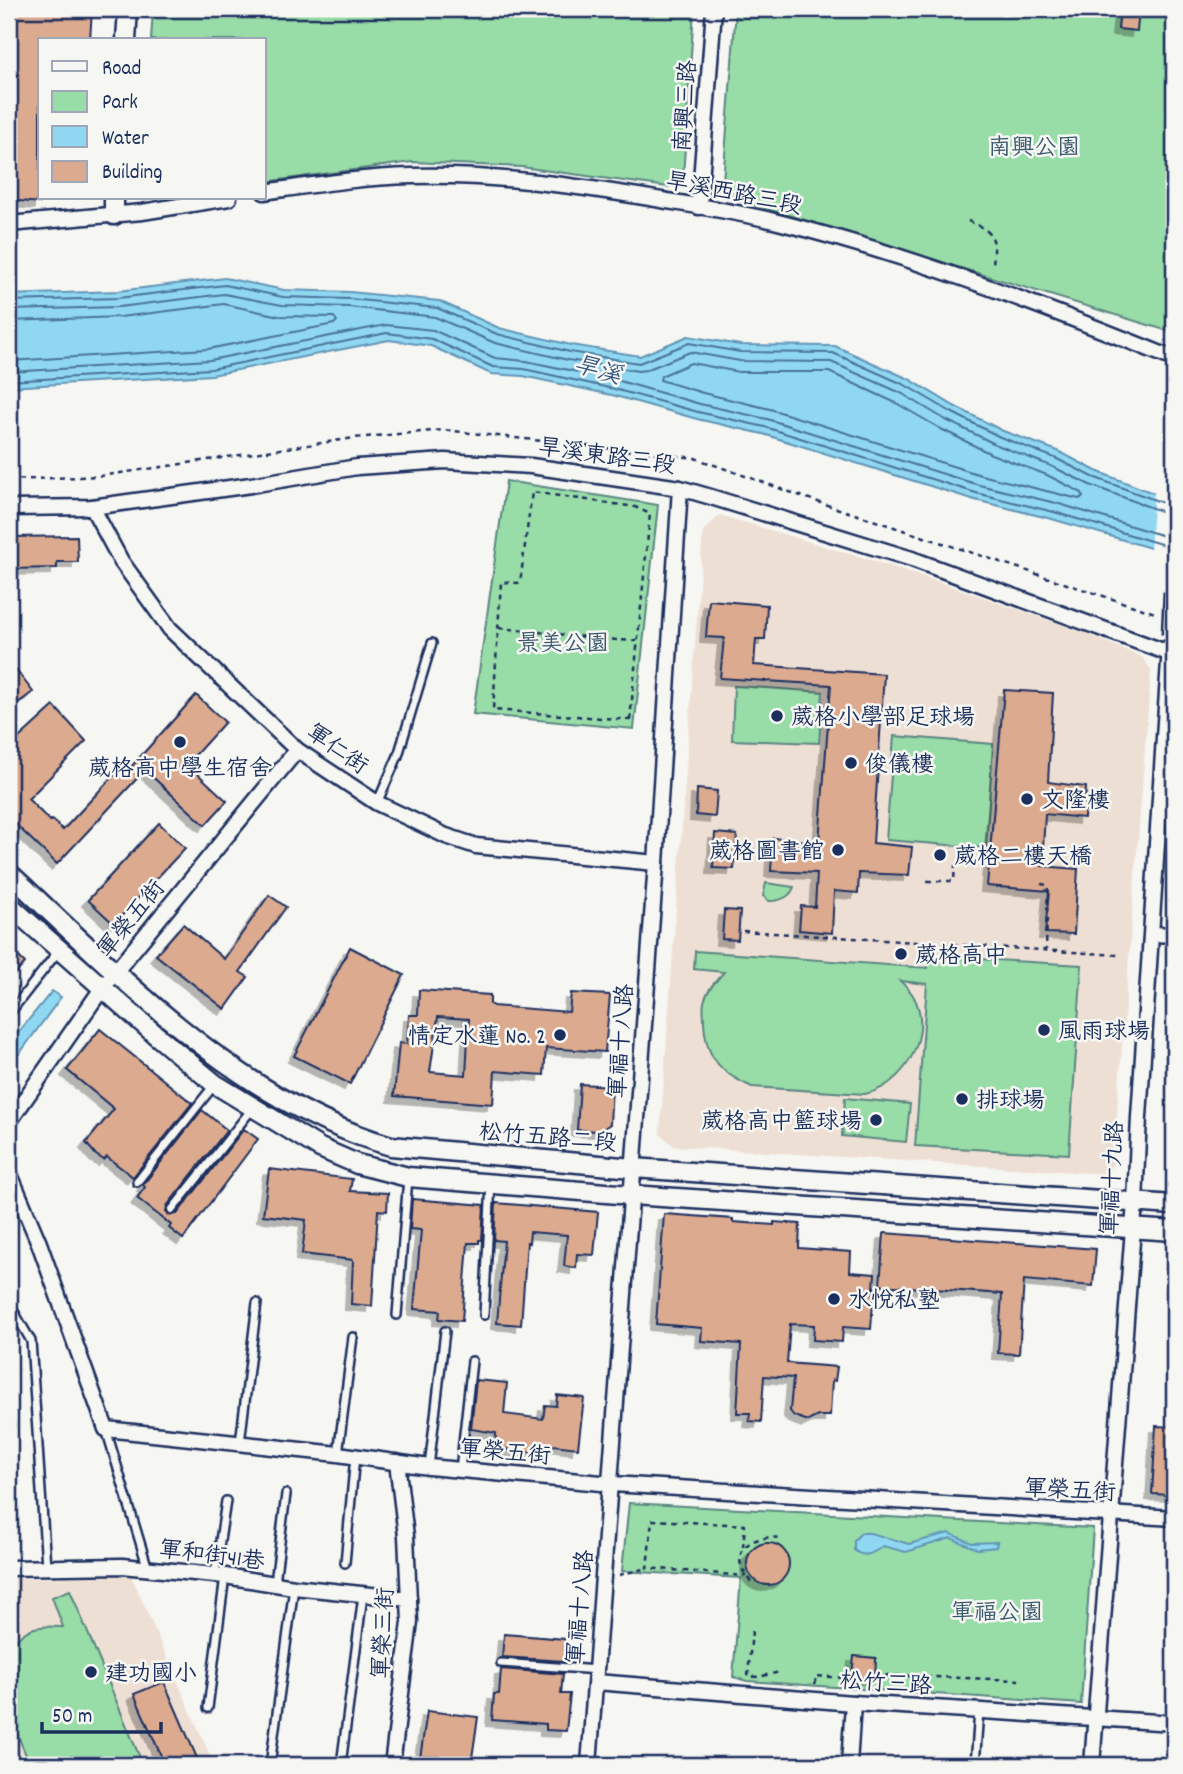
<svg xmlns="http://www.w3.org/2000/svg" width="1183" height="1774" viewBox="0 0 1183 1774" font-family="Dekko,'LXGW WenKai TC',sans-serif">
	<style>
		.built { fill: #eedfd4 }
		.green { fill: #98dca7; stroke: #5a8682; stroke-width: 2 }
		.water { fill: #90d8f1; stroke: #6194b6; stroke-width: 2 }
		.pier { fill: #f6f6f2 }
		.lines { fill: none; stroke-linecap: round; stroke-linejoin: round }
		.shore { stroke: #4a7399; stroke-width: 2 }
		.building { fill: #dcaa8f; stroke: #1b2f5e; stroke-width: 2; fill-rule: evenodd; filter: url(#shadow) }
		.service-casing { stroke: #1b2f5e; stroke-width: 12 }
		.minor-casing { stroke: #1b2f5e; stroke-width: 19 }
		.tertiary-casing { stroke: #1b2f5e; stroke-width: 23 }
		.path { stroke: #1b2f5e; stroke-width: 2.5; stroke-dasharray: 5 5; stroke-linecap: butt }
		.service { stroke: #f6f6f2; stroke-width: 7 }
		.minor { stroke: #f6f6f2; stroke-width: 14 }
		.tertiary { stroke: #f6f6f2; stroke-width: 18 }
		.tertiary-bridge-casing { stroke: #1b2f5e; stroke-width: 23; stroke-linecap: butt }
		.tertiary-bridge { stroke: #f6f6f2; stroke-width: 18 }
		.poi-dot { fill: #1b2f5e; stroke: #f6f6f2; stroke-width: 2.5 }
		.labels { text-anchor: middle; stroke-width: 5; stroke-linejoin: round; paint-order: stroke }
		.street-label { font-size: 23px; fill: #1b2f5e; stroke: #f6f6f2 }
		.park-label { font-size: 23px; fill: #3a5a70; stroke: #f6f6f2 }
		.poi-label { font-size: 23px; fill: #1b2f5e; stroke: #f6f6f2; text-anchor: start }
		.water-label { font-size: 24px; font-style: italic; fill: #385983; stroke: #f6f6f2 }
	</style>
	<defs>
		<filter id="shadow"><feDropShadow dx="-6" dy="6" stdDeviation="0" flood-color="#0004"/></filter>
	</defs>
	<rect width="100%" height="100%" fill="#f6f6f2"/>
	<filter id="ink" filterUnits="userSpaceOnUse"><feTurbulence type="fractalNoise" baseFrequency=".0143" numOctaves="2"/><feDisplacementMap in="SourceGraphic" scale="14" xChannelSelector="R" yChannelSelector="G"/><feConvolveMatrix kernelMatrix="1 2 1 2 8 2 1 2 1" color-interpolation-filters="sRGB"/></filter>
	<g filter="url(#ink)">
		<g class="built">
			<path d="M720 515 910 572 1080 631 1142 657 1151 670 1113 1164 1106 1174 674 1146 660 1134 703 531Z"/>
			<path d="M1174 1092V1172L1167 1165Z"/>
			<path d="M131 1575 214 1765H9V1579Z"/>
		</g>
		<g class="green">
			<path d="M153 9H694L683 177 668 187 521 167 412 162 264 182V40H151Z"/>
			<path d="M736 9H1174V290L1168 331 722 195Z"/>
			<path d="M506 481 658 505 634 729 473 714Z"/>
			<path d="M734 686 823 692 819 743 732 740Z"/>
			<path d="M894 736 993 744 986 848 886 840Z"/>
			<path d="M766 883 794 887C790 898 780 901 769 901L763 896Z"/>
			<path d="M695 951 928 968 929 956 1082 965 1069 1154 915 1146 927 984 900 981C942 1013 913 1084 865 1094L752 1087C720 1073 705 1057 704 1021 704 1014 702 1005 705 999 708 988 717 980 724 972L694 969Z"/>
			<path d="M845 1098 910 1104 906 1142 842 1136Z"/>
			<path d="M629 1503 1093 1528 1081 1704 747 1681 733 1677 741 1578 622 1571Z"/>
			<path d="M70 1590 143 1765H30L9 1714V1648C28 1625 34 1626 63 1627L52 1597Z"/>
		</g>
		<g class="water">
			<path d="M225 278 284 290 350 292 439 301 499 328 571 345 640 356 688 336 740 345 835 346 909 379 954 406 1003 431 1058 451 1096 471 1174 501V555L1052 519 975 500 763 434 697 419 612 395 523 376 491 374 431 346 389 340 212 375 9 387V295L118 291Z"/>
			<path d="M52 991 61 997 9 1068V1044Z"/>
			<path d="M861 1533H870L909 1544 949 1533 972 1543 997 1542 996 1547 977 1549 951 1538 906 1552 883 1546C874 1553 864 1559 854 1550V1540Z"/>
		</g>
		<path class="pier" d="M1154 489 1174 497V559L1150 552Z"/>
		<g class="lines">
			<g class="shore">
				<path d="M9 301 118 298 225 285 283 297 350 299 437 308 497 334 570 352 639 363 689 343 740 352 833 353 905 385 951 412 1000 437 1055 458 1093 477 1174 507"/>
				<path d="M9 310 119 307 224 294 282 305 349 307 435 317 495 343 568 360 638 371 646 370 690 352 740 361 831 362 901 393 946 420 997 445 1051 466 1090 485 1174 516"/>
				<path d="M9 321 120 317 224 304 279 316 334 317 337 321 334 324 208 349 9 361"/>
				<path d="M691 363 739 372H829L896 403 941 429 991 454 1047 475 1082 493 1083 497 1079 499 981 475 770 409 703 393 660 380 661 376Z"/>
				<path d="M9 372 210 360 386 325 433 330 495 358 526 361 616 380 700 404 767 419 979 485 1056 503 1174 539"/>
				<path d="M9 381 211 369 387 333 432 339 493 367 524 369 614 389 698 412 765 427 976 493 1054 512 1174 548"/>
			</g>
		</g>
		<g class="building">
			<path d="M9 9H92L90 40H40V203L9 200Z"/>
			<path d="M1120 9H1139L1137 31 1118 29Z"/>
			<path d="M77 536 78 562H57V568L9 569V537Z"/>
			<path d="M709 600 767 605 765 639H756L754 665 884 674 873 843 912 847 909 875 859 873 858 893 834 891 832 933 799 930 801 906 815 907 817 873 771 871 773 838 819 842 831 685 720 678 724 638 706 637Z"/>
			<path d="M9 661 33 692 18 703 9 691Z"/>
			<path d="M1004 690 1053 693 1048 782 1086 787 1084 818 1045 814 1042 866 1078 869 1074 934 1045 933 1049 891 987 886Z"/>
			<path d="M196 695 225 722 187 764 227 801 205 825 145 770 57 864 9 818V747L54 706 86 741 28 799 50 821 52 820 63 830 116 773 122 777Z"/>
			<path d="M697 789 717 791 715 817 696 815Z"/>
			<path d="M159 823 185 848 114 924 88 900Z"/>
			<path d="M715 833 737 835 734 869 713 868Z"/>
			<path d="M269 895 286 907 240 972 248 977 225 1009 156 955 183 924 224 959Z"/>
			<path d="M724 910 740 911 738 940 722 939Z"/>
			<path d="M9 947 25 963 9 981Z"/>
			<path d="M350 947 404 975 350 1084 294 1056Z"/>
			<path d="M419 990 490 995V1004L493 1006 569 1012 571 993 610 995 605 1052 546 1048 544 1075 495 1071 493 1104 394 1096 399 1043 407 1044 409 1015H418ZM438 1017 469 1019 466 1075 430 1072Z"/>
			<path d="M100 1029 192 1103 133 1177 107 1157 104 1160 96 1155 86 1143 114 1109 67 1070Z"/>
			<path d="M580 1084 612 1086 610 1124 600 1131 577 1130Z"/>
			<path d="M202 1110 227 1130 167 1206 166 1212 169 1215 177 1214 244 1129 258 1139 183 1239 169 1228 171 1225 137 1198 145 1187 143 1185Z"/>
			<path d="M269 1169 352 1179 350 1191 388 1193 387 1211 378 1210 372 1306 351 1304 353 1260 302 1254 306 1220 263 1215Z"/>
			<path d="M412 1199 484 1205 482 1240H479V1243H468L462 1321 439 1319 440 1311 414 1309 421 1230 410 1229Z"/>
			<path d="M496 1203 598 1212 594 1255 577 1254 576 1268 564 1266 567 1235 530 1232 529 1243 527 1242 521 1325 497 1323 504 1241 494 1240Z"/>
			<path d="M664 1214 733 1219V1222L774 1225V1222L800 1224 799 1248 851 1252 850 1272 875 1274 871 1329 843 1327 842 1342 813 1340 814 1325 790 1324 787 1363 837 1367 835 1381 832 1380 830 1416H818L808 1421 794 1416 790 1411 793 1378 764 1376 761 1422 749 1421 750 1413H737L741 1344 701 1341 702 1328 656 1324Z"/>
			<path d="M884 1233 1096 1249 1093 1286 1024 1280 1019 1354 998 1353 1002 1294 880 1285Z"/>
			<path d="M476 1380 507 1383 504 1414 543 1419 545 1405 556 1406 557 1395 584 1398 578 1448 545 1444 544 1454 495 1448 496 1433 471 1429Z"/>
			<path d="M1156 1426 1174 1427V1495L1152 1494Z"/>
			<circle cx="768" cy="1564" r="21"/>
			<path d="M504 1634 565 1639 564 1661 502 1657Z"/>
			<path d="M854 1656 876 1658 875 1679 852 1677Z"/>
			<path d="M501 1669 563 1674 561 1694H570L566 1731 546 1730V1724L492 1720 494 1694H499Z"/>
			<path d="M164 1682 200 1765H165L134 1694Z"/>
			<path d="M427 1711 478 1717 471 1765H419Z"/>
		</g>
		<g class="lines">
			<g class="service-casing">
				<g id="service">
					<path d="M377 803 398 756 432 643"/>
					<path d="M9 1014 60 949"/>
					<path d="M137 1182 215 1084"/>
					<path d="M172 1210 252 1109"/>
					<path d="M9 1303 31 1341 46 1566"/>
					<path d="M397 1315 408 1178"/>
					<path d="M484 1315 491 1183"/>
					<path d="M106 1429 148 1569"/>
					<path d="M240 1443 257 1303"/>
					<path d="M338 1454 353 1337"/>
					<path d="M429 1467 445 1331"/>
					<path d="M460 1470 472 1361"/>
					<path d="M345 1563 355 1456"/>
					<path d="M215 1574 226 1501"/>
					<path d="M275 1583 286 1494"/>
					<path d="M501 1663 598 1670"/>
					<path d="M208 1708 225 1576"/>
					<path d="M270 1765 294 1587"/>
					<path d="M341 1765 363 1595"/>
					<path d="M975 1765 979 1711"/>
				</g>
			</g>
			<g class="minor-casing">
				<g id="minor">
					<path d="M264 192C313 185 362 177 412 176 488 174 563 184 638 196 683 204 729 210 774 221 911 255 1043 306 1174 359"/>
					<path d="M699 207 714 9"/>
					<path d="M9 224 142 212 229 198"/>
					<path d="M92 507 121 561 170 629 297 750 377 803 446 836 476 846 656 863"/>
					<path d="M9 508 92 507 251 485 357 467 445 461 531 466 680 488 711 497 912 559 1174 655"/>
					<path d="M1153 934 1174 935"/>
					<path d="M9 1122 103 987 297 750"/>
					<path d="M9 1172 39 1243 106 1429 338 1454 429 1467 612 1484 1174 1518"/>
					<path d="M9 1568 122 1566 225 1576 294 1587 409 1599"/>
					<path d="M596 1682 853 1703 1174 1723"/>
					<path d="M392 1765 410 1622 406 1536 397 1462"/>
					<path d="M589 1765 656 863 680 488"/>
					<path d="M849 1765 853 1703"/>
					<path d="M1092 1765 1135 1202 1139 1117 1170 646"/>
				</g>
			</g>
			<g class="tertiary-casing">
				<g id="tertiary">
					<path d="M126 40 128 9"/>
					<path d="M114 215V198"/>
					<path d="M9 873C120 976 242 1104 391 1146L633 1168 1174 1205"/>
					<path d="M9 905 157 1036 215 1084 320 1148 357 1164 408 1177 631 1195 1174 1231"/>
				</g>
			</g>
			<g class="path">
				<path d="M1173 48 1174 47"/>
				<path d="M968 221C994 232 996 236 993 264"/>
				<path d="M9 480 101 476 354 438 444 430 695 458 815 501 1155 613"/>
				<path d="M499 628 586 637"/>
				<path d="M602 639 636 641"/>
				<path d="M630 720 650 514 635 507 532 492 520 583 501 582 493 710 630 720 635 721"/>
				<path d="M927 881H954L955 865"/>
				<path d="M1041 884 1048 885 1046 949"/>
				<path d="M743 931 1119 955"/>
				<path d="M743 1547 745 1525 652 1520 647 1568 746 1576"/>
				<path d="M619 1575 647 1568"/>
				<path d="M751 1582C726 1554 748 1534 780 1538"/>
				<path d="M752 1631 748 1676 758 1677 780 1672"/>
				<path d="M815 1684 816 1676 876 1680 880 1675 1019 1680"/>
			</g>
			<use href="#service" class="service"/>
			<use href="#minor" class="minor"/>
			<use href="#tertiary" class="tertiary"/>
			<g class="tertiary-bridge-casing">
				<path id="tertiary-bridge" d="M1172 635 1174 592"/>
			</g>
			<use href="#tertiary-bridge" class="tertiary-bridge"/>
		</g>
	</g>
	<g class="poi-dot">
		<circle cx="777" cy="716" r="7"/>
		<circle cx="180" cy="742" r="7"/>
		<circle cx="851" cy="763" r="7"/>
		<circle cx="1027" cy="799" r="7"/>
		<circle cx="838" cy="850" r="7"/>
		<circle cx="940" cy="855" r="7"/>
		<circle cx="901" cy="954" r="7"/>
		<circle cx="1044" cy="1030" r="7"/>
		<circle cx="560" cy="1035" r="7"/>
		<circle cx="962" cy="1099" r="7"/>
		<circle cx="876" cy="1120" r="7"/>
		<circle cx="834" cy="1299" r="7"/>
		<circle cx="91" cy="1672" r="7"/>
	</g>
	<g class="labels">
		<g class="street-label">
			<text transform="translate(684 106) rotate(-86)" y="8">南興三路</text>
			<text transform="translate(734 192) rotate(11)" y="8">旱溪西路三段</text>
			<text transform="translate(607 455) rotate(8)" y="8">旱溪東路三段</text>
			<text transform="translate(338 748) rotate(35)" y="8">軍仁街</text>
			<text transform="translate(130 918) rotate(-51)" y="8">軍榮五街</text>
			<text transform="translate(620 1041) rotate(-86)" y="8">軍福十八路</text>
			<text transform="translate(548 1136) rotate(5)" y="8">松竹五路二段</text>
			<text transform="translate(1111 1178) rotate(-87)" y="8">軍福十九路</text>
			<text transform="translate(505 1451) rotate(5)" y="8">軍榮五街</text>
			<text transform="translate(1070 1489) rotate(3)" y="8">軍榮五街</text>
			<text transform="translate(212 1554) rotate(7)" y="8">軍和街41巷</text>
			<text transform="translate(579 1607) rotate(-85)" y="8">軍福十八路</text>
			<text transform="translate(382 1633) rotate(-87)" y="8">軍榮三街</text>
			<text transform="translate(886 1682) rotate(4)" y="8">松竹三路</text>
		</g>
		<g class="park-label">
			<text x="1034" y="154">南興公園</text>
			<text x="563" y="650">景美公園</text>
			<text x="997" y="1619">軍福公園</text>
		</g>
		<g class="poi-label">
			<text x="791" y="724">葳格小學部足球場</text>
			<text x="865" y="771">俊儀樓</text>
			<text x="180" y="775" text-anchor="middle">葳格高中學生宿舍</text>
			<text x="1041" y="807">文隆樓</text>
			<text x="824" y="858" text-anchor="end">葳格圖書館</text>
			<text x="954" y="863">葳格二樓天橋</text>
			<text x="915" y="962">葳格高中</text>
			<text x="1058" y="1038">風雨球場</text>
			<text x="546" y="1043" text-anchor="end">情定水蓮 No. 2</text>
			<text x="976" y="1107">排球場</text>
			<text x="862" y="1128" text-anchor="end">葳格高中籃球場</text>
			<text x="848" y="1307">水悅私塾</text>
			<text x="105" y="1680">建功國小</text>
		</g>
		<g class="water-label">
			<text transform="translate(598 369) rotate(16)" y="8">旱溪</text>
		</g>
	</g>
	<rect width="1183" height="1774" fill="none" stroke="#f6f6f2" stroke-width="35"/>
	<rect x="18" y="18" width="1148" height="1739" fill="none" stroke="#1b2f5e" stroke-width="2.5" filter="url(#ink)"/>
	<rect x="38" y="38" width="228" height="161" fill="#f6f6f2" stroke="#9ea6b7" stroke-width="2"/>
	<rect x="52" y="61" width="35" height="10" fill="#f6f6f2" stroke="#9ea6b7" stroke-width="2"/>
	<text x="102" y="74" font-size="21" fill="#1b2f5e">Road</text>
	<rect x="52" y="91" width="35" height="21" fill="#98dca7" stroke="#9ea6b7" stroke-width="2"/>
	<text x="102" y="108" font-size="21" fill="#1b2f5e">Park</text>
	<rect x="52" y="126" width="35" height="21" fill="#90d8f1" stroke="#9ea6b7" stroke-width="2"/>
	<text x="102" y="144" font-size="21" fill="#1b2f5e">Water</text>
	<rect x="52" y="161" width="35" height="21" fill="#dcaa8f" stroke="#9ea6b7" stroke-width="2"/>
	<text x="102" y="178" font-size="21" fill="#1b2f5e">Building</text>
	<path d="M42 1722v10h119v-10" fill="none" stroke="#1b2f5e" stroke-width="3.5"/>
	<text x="52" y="1722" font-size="21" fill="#1b2f5e" stroke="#f6f6f2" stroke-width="5" paint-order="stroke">50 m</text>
</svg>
